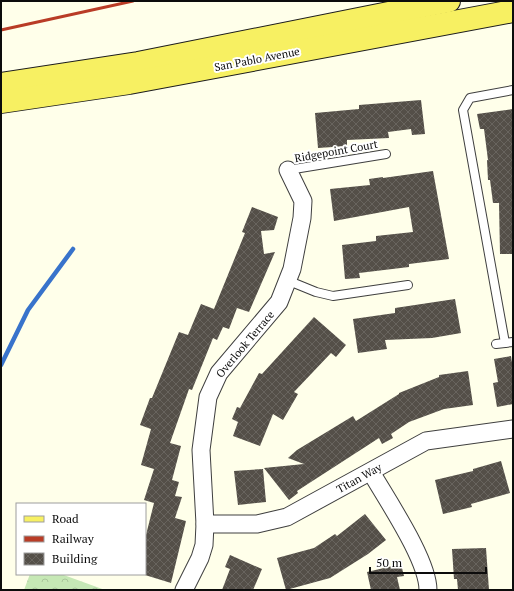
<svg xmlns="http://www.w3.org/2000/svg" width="514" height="591" viewBox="0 0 514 591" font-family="'PT Serif',serif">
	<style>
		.park { fill: url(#park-crowns) }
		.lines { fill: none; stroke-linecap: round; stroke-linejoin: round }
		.stream { stroke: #3873cb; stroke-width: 4.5 }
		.building { fill: url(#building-cross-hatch) }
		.lane-casing { stroke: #3f3f3f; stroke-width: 10 }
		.street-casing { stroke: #3f3f3f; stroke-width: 19 }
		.primary-casing { stroke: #1d1d1d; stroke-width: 24 }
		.lane { stroke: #fff; stroke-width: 8 }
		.street { stroke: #fff; stroke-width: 17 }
		.primary { stroke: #f7f062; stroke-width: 22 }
		.rail { stroke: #b93c26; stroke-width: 3 }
		.labels { text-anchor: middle; stroke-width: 4; stroke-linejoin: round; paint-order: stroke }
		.street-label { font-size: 11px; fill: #0c0c0c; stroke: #fff }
	</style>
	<defs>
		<pattern id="park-crowns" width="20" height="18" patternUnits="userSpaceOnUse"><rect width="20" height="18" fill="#c6e8b5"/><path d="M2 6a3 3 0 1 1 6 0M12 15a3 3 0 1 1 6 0" fill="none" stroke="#a9c69a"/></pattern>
		<pattern id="building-cross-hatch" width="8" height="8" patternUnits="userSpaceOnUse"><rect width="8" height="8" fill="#544f48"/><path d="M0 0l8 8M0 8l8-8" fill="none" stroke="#68645e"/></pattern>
	</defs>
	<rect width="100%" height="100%" fill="#ffffea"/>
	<path class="park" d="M30 574H61L105 590H24Z"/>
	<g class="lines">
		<path class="stream" d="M1 365 28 310 73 249"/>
	</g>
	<g class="building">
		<path d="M421 100 425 134 412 135 411 129 388 132 389 138 347 140V146L318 148 315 113 359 109V105Z"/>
		<path d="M513 109V254H500L499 203H493L490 180H488L487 160H488L484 129H480L477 114Z"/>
		<path d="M433 171 449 259 409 264V267L359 273 360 278 345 279 342 245 376 241V236L413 232 409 207 334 221 330 189 370 185 369 179 383 177V178Z"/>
		<path d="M252 207 278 217 274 230 261 231 264 254 275 252 249 312 237 308 229 329 223 327 217 340 213 338 192 390 189 389 170 443 181 446 172 480 179 482 175 496 182 497 175 518 186 521 171 583 145 575V539L154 503 144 500 154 469 141 465 151 429 140 425 150 398H152L179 332 188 335 201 304 214 309 245 233 242 232Z"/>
		<path d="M455 299 461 333 432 338 385 340 387 349 358 353 353 319 395 313V308Z"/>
		<path d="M314 317 346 345 336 357 331 353 294 392 298 394 283 420 273 414 260 446 233 436 238 422 232 419 237 407 240 408 259 373 262 374Z"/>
		<path d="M511 356 513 369V404L497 407 493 383 498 382 494 359Z"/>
		<path d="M468 371 473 405 444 409 409 422 391 434 393 438 382 444 379 438 297 491 298 493 289 500 264 468 304 464 288 458 297 450 353 416 356 421 399 394V393L439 377V375Z"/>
		<path d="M501 461 510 493 471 504 472 507 443 514 435 480 473 471V469Z"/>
		<path d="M263 469 266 502 238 505 234 471Z"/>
		<path d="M365 514 386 540 368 554 330 578 286 590 277 558 314 548 335 534 337 536Z"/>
		<path d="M486 548 489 590H458L457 579H454L452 549Z"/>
		<path d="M230 555 262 569 253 590H222L230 569 225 567Z"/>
		<path d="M401 564 404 576 397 577 400 590H371L367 572Z"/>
	</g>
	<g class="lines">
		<g class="lane-casing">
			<g id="lane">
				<path d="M288 170 386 154"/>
				<path d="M289 281 316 292 333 296 408 285"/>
				<path d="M505 343 463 110 470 98 513 90"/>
				<path d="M496 344 513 342"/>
			</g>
		</g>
		<g class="street-casing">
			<g id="street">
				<path d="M371 472C387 500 428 560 428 590"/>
				<path d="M205 524H257L287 517 426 441 513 429"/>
				<path d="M184 590 200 558 204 545 205 524 201 450 208 397 219 373 279 302 292 269 302 218 303 201 288 170"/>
			</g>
		</g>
		<g class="primary-casing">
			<g id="primary">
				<path d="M1 84 138 63 449 1"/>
				<path d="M1 102 129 83 513 11"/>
			</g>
		</g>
		<use href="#lane" class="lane"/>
		<use href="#street" class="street"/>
		<use href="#primary" class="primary"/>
		<path class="rail" d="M1 30 133 1"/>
	</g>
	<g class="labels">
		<g class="street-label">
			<text transform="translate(257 59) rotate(-11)" y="4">San Pablo Avenue</text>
			<text transform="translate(336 151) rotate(-10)" y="4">Ridgepoint Court</text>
			<text transform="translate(245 344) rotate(-50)" y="4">Overlook Terrace</text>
			<text transform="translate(359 478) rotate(-29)" y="4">Titan Way</text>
		</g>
	</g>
	<rect width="514" height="591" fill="none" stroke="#0c0c0c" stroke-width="4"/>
	<rect x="16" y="503" width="130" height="72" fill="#ffffff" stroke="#9e9e9e"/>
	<rect x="24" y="516" width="20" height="6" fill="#f7f062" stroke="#9e9e9e"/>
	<text x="52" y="523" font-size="12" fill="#0c0c0c">Road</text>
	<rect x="24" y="536" width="20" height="6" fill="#b93c26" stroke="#9e9e9e"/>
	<text x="52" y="543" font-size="12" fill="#0c0c0c">Railway</text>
	<rect x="24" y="553" width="20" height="12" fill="url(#building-cross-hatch)" stroke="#9e9e9e"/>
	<text x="52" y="563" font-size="12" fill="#0c0c0c">Building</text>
	<path d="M370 567v6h116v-6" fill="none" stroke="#0c0c0c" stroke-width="2"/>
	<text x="376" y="567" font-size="12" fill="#0c0c0c" stroke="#ffffff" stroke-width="3" paint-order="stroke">50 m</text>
</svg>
